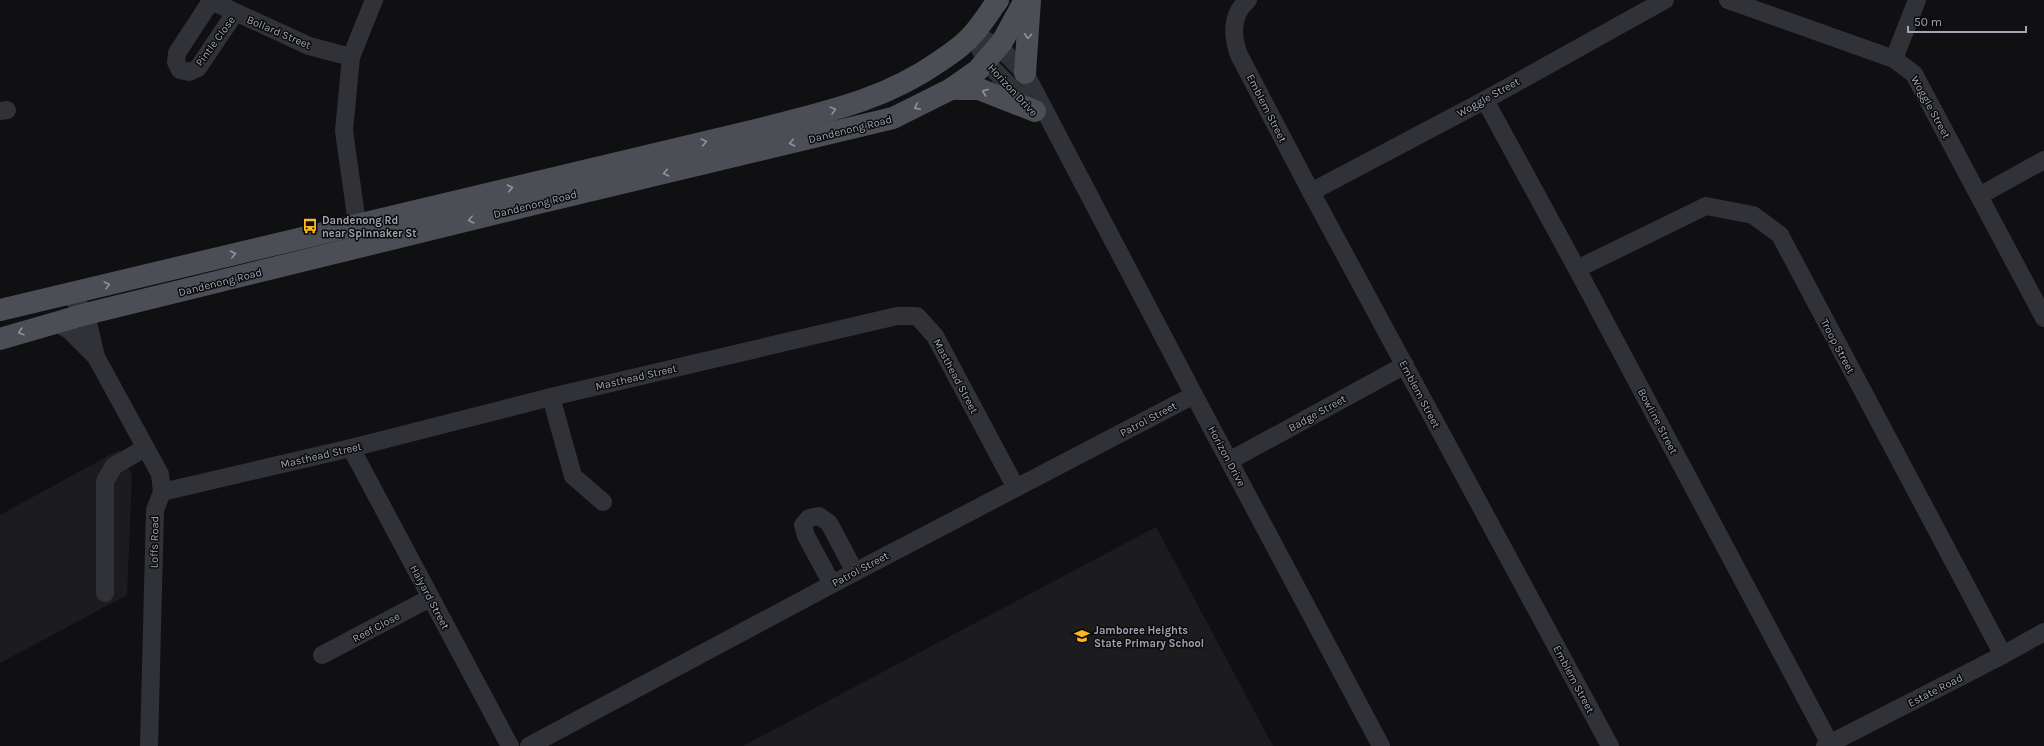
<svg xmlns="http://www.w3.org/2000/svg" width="2044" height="746" viewBox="0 0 2044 746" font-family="Karla,sans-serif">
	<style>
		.built { fill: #1c1c1f }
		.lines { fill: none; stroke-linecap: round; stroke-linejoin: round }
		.minor { stroke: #313237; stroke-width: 18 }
		.major { stroke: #4c4e56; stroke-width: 22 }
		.oneway { stroke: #8f94a0 }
		.labels { text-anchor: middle; stroke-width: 3; stroke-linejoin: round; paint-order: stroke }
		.street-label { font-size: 11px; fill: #a0a5b3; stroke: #0b0b0c }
		.poi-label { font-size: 11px; font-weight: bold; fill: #a0a5b3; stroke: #0b0b0c; text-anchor: start }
	</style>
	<rect width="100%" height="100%" fill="#101012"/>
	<g class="built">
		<path d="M119 450 132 475 127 595 0 663V515Z"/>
		<path d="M1156 527 1273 746H743Z"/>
	</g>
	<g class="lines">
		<g class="minor">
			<path d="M209 0 309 46 351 57"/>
			<path d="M1248 0C1231 14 1232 36 1239 55L1311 192 1610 746"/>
			<path d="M1728 0 1894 59 1914 74 2044 318"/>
			<path d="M211 1 177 53 176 62 180 70 189 72 198 68 235 13"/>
			<path d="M973 34 998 46 1025 73 1194 395 1381 746"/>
			<path d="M980 48 985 61 1032 109"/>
			<path d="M1894 59 1917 0"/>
			<path d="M1485 100 1577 269 1830 744"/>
			<path d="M0 111 7 110"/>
			<path d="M1311 192 1485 100 1665 0"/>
			<path d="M1979 196 2044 160"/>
			<path d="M359 237 344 131 351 57 374 0"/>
			<path d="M1577 269 1706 206 1753 215 1780 235 2003 655"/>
			<path d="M69 294 86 314 96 357 160 474 162 492 155 510 149 746"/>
			<path d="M54 322 69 330 96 357"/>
			<path d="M551 397 573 476 603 502"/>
			<path d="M351 448 510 746"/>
			<path d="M1229 461 1405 365"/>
			<path d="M162 492 351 448 551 397 897 316H917L935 336 1016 488"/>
			<path d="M832 584 806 536 803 525 809 518 819 516 829 523 855 572"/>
			<path d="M105 593V481L114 466 145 448"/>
			<path d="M322 655 430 598"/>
			<path d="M529 746 855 572 1194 395"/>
			<path d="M1825 746 2003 655 2044 632"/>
		</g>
		<g class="major">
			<path d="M1025 73 1030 0"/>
			<path d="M951 89H979L1035 111"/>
			<path d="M0 310 768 127C830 111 886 99 940 61 952 53 964 45 973 34 982 24 990 11 998 0"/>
			<path d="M0 339 86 314 538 203 893 118 951 89 978 70 1002 42 1025 0"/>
		</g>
	</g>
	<defs><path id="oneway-chevron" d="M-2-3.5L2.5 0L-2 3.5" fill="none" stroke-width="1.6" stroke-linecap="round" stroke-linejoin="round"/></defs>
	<g class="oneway">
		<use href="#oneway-chevron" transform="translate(1028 36) rotate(94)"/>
		<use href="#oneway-chevron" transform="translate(985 92) rotate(-159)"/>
		<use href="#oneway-chevron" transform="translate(917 107) rotate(154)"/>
		<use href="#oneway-chevron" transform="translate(833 110) rotate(-15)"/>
		<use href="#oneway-chevron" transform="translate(704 142) rotate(-13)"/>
		<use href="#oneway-chevron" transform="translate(792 143) rotate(167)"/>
		<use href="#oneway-chevron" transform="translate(666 173) rotate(167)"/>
		<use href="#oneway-chevron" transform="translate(510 188) rotate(-13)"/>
		<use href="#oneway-chevron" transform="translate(471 220) rotate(166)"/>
		<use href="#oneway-chevron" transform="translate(233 254) rotate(-14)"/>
		<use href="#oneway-chevron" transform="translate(107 285) rotate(-14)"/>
		<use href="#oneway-chevron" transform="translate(21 332) rotate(163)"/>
	</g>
	<defs>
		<g id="bus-bare" transform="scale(1.2)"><path d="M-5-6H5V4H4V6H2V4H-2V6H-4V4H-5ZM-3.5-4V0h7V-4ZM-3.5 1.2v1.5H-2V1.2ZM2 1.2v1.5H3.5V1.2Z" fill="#feb71c" stroke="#0b0b0c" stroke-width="2.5" paint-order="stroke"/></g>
		<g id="school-bare" transform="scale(1.2)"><path d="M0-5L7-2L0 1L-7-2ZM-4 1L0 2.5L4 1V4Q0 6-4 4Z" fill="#feb71c" stroke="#0b0b0c" stroke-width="2.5" paint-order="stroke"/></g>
	</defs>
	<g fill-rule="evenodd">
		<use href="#bus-bare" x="310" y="226"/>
		<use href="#school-bare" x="1082" y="636"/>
	</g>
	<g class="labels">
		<g class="street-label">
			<text transform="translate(279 32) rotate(23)" y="4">Bollard Street</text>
			<text transform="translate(215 41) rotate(-54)" y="4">Pintle Close</text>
			<text transform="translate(1013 90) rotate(47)" y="4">Horizon Drive</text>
			<text transform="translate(1488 97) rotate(-29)" y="4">Woggle Street</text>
			<text transform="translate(1931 107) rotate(61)" y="4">Woggle Street</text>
			<text transform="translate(1267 108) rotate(63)" y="4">Emblem Street</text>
			<text transform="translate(850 129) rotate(-14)" y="4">Dandenong Road</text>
			<text transform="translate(535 204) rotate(-14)" y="4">Dandenong Road</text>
			<text transform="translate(220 282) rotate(-14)" y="4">Dandenong Road</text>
			<text transform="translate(1838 346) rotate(62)" y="4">Troop Street</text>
			<text transform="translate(956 376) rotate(62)" y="4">Masthead Street</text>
			<text transform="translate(636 377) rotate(-13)" y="4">Masthead Street</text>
			<text transform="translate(1420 394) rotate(62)" y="4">Emblem Street</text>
			<text transform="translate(1317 413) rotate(-29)" y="4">Badge Street</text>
			<text transform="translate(1148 419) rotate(-28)" y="4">Patrol Street</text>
			<text transform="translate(1658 421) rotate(62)" y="4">Bowline Street</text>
			<text transform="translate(321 455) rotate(-13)" y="4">Masthead Street</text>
			<text transform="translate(1227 456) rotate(62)" y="4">Horizon Drive</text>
			<text transform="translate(154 542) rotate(-89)" y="4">Loffs Road</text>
			<text transform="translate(860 569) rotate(-28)" y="4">Patrol Street</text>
			<text transform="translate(430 597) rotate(62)" y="4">Halyard Street</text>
			<text transform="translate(376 627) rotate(-28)" y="4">Reef Close</text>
			<text transform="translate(1574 679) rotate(62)" y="4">Emblem Street</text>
			<text transform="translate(1935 690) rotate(-27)" y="4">Estate Road</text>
		</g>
		<g class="poi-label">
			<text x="322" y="224">Dandenong Rd<tspan x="322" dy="13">near Spinnaker St</tspan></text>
			<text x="1094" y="634">Jamboree Heights<tspan x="1094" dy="13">State Primary School</tspan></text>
		</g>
	</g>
	<path d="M1908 26v6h118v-6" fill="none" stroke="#a0a5b3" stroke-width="2"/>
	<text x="1914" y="26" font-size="12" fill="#a0a5b3" stroke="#0b0b0c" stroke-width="3" paint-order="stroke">50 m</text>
</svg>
